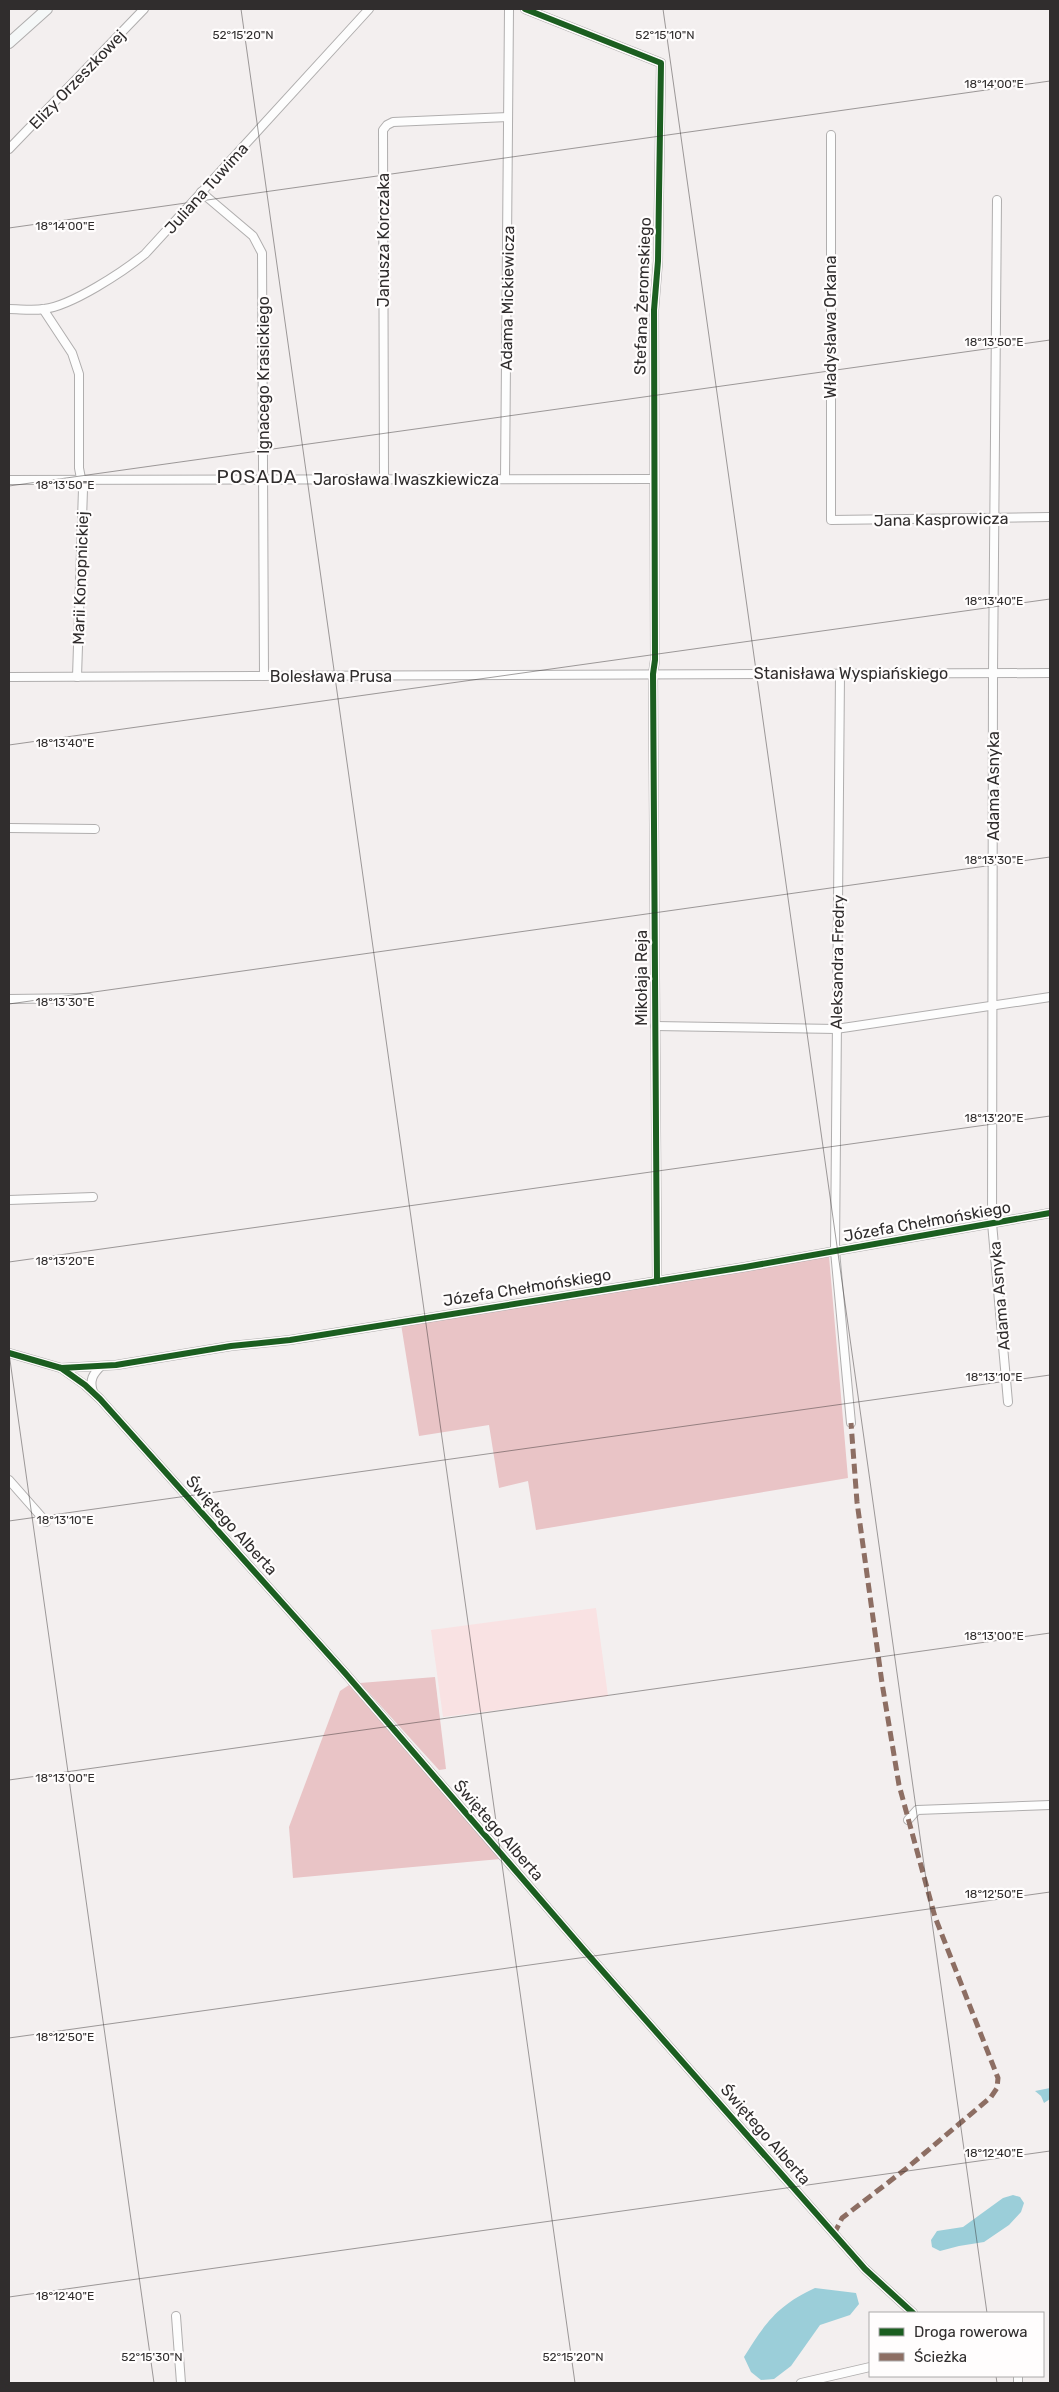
<svg xmlns="http://www.w3.org/2000/svg" width="1059" height="2392" viewBox="0 0 1059 2392" font-family="Rubik,sans-serif">
	<style>
		.green { fill: #f9e2e3 }
		.forest { fill: #e9c4c6 }
		.water { fill: #9bced9 }
		.lines { fill: none; stroke-linecap: round; stroke-linejoin: round }
		.street-casing { stroke: #b0aeae; stroke-width: 10 }
		.secondary-casing { stroke: #b0aeae; stroke-width: 12 }
		.street { stroke: #fdfdfd; stroke-width: 8 }
		.secondary { stroke: #f5f8f8; stroke-width: 10 }
		.quiet { stroke: #8d6e63; stroke-width: 5; stroke-dasharray: 10 5; stroke-linecap: butt }
		.cycleway-casing { stroke: #fffdfd; stroke-width: 9 }
		.cycleway { stroke: #1b5e20; stroke-width: 6 }
		.ticks { fill: none; stroke: #302d2d; stroke-width: 1; stroke-opacity: 0.45 }
		.labels { text-anchor: middle; stroke-width: 4.5; stroke-linejoin: round; paint-order: stroke }
		.street-label { font-size: 16px; fill: #302d2d; stroke: #fffdfd }
		.quarter-label { font-size: 19px; letter-spacing: 1px; fill: #302d2d; stroke: #fffdfd }
		.ticks-label { font-size: 12px; text-anchor: middle; fill: #302d2d; stroke: #fffdfd; stroke-width: 4.5; stroke-linejoin: round; paint-order: stroke }
	</style>
	<rect width="100%" height="100%" fill="#f3efef"/>
	<path class="green" d="M596 1608 608 1696 443 1717 431 1630Z"/>
	<g class="forest">
		<path d="M829 1256 848 1478 536 1530 528 1481 499 1488 489 1425 419 1436 401 1324 504 1306Z"/>
		<path d="M435 1677 446 1769 439 1770 360 1683Z"/>
		<path d="M349 1685 500 1859 293 1878 289 1827 340 1691Z"/>
	</g>
	<g class="water">
		<path d="M1050 2088V2099L1044 2103 1041 2096 1035 2091Z"/>
		<path d="M1013 2195 1020 2197 1024 2203 1021 2212 1009 2225 984 2242 959 2246 940 2251 932 2247 931 2240 937 2231 963 2227 1003 2198Z"/>
		<path d="M815 2288 856 2293 859 2304 850 2315 820 2325 791 2366 774 2379 761 2380 751 2372 744 2357C765 2323 778 2305 815 2288Z"/>
	</g>
	<g class="lines">
		<g class="street-casing">
			<g id="street">
				<path d="M525 9 661 63 658 261 654 310 655 660 653 674 657 1281"/>
				<path d="M831 135V520L1050 517"/>
				<path d="M9 149 144 9"/>
				<path d="M201 192 253 236 262 253 264 676"/>
				<path d="M997 200 993 673 992 1223 1008 1402"/>
				<path d="M9 309C20 309 32 311 44 309 71 306 123 272 145 254L369 9"/>
				<path d="M43 309 72 353 79 374V468L83 489 77 677"/>
				<path d="M384 478 383 130 387 125 393 122 508 117"/>
				<path d="M505 479 509 9"/>
				<path d="M9 480 654 479"/>
				<path d="M840 674 835 1251 851 1423"/>
				<path d="M9 677 1050 673"/>
				<path d="M9 828 95 829"/>
				<path d="M9 999 89 998"/>
				<path d="M655 1026 836 1029 1050 997"/>
				<path d="M9 1200 93 1197"/>
				<path d="M9 1353 61 1368 116 1365 231 1346 290 1340 745 1267 1050 1213"/>
				<path d="M61 1368 85 1385 100 1399 345 1673 584 1950 865 2269 913 2313"/>
				<path d="M93 1392C89 1380 93 1374 101 1366"/>
				<path d="M9 1480 46 1522"/>
				<path d="M908 1820 917 1810 1050 1805"/>
				<path d="M176 2316 181 2383"/>
				<path d="M1018 2376V2383"/>
				<path d="M801 2383 870 2367"/>
			</g>
		</g>
		<g class="secondary-casing">
			<path id="secondary" d="M9 43 47 9"/>
		</g>
		<use href="#street" class="street"/>
		<use href="#secondary" class="secondary"/>
		<path class="quiet" d="M834 2234 842 2218 907 2168 991 2097 997 2088 998 2078 935 1917 899 1785 882 1683 857 1502 851 1423"/>
		<g class="cycleway-casing">
			<g id="cycleway">
				<path d="M525 9 661 63 658 261 654 310 655 660 653 674 657 1281"/>
				<path d="M9 1353 61 1368 116 1365 231 1346 290 1340 745 1267 1050 1213"/>
				<path d="M61 1368 85 1385 100 1399 345 1673 584 1950 865 2269 913 2313"/>
			</g>
		</g>
		<use href="#cycleway" class="cycleway"/>
	</g>
	<path class="ticks" d="M241 9 575 2383M663 9 987 2313M9 228 1050 81M9 486 1050 340M9 745 1050 599M9 1004 1050 857M9 1262 1050 1116M9 1353 154 2383M9 1521 1050 1375M9 1780 1050 1633M9 2038 1050 1892M9 2297 1050 2151M996 2376 997 2383"/>
	<g class="labels">
		<g class="street-label">
			<text transform="translate(77 79) rotate(-46)" y="6">Elizy Orzeszkowej</text>
			<text transform="translate(206 188) rotate(-48)" y="6">Juliana Tuwima</text>
			<text transform="translate(383 240) rotate(-90)" y="6">Janusza Korczaka</text>
			<text transform="translate(642 296) rotate(-88)" y="6">Stefana Żeromskiego</text>
			<text transform="translate(507 298) rotate(-89)" y="6">Adama Mickiewicza</text>
			<text transform="translate(830 327) rotate(-90)" y="6">Władysława Orkana</text>
			<text transform="translate(263 375) rotate(-90)" y="6">Ignacego Krasickiego</text>
			<text x="406" y="485">Jarosława Iwaszkiewicza</text>
			<text transform="translate(941 519) rotate(-1)" y="6">Jana Kasprowicza</text>
			<text transform="translate(80 578) rotate(-88)" y="6">Marii Konopnickiej</text>
			<text x="851" y="679">Stanisława Wyspiańskiego</text>
			<text x="331" y="682">Bolesława Prusa</text>
			<text transform="translate(993 786) rotate(-90)" y="6">Adama Asnyka</text>
			<text transform="translate(837 962) rotate(-89)" y="6">Aleksandra Fredry</text>
			<text transform="translate(641 978) rotate(-90)" y="6">Mikołaja Reja</text>
			<text transform="translate(927 1221) rotate(-10)" y="6">Józefa Chełmońskiego</text>
			<text transform="translate(527 1287) rotate(-9)" y="6">Józefa Chełmońskiego</text>
			<text transform="translate(999 1296) rotate(-95)" y="6">Adama Asnyka</text>
			<text transform="translate(232 1525) rotate(48)" y="6">Świętego Alberta</text>
			<text transform="translate(499 1830) rotate(49)" y="6">Świętego Alberta</text>
			<text transform="translate(766 2134) rotate(49)" y="6">Świętego Alberta</text>
		</g>
		<g class="quarter-label">
			<text x="257" y="483">POSADA</text>
		</g>
	</g>
	<g class="ticks-label">
		<text x="243" y="39">52°15'20"N</text>
		<text x="665" y="39">52°15'10"N</text>
		<text x="994" y="88">18°14'00"E</text>
		<text x="65" y="230">18°14'00"E</text>
		<text x="994" y="346">18°13'50"E</text>
		<text x="65" y="489">18°13'50"E</text>
		<text x="994" y="605">18°13'40"E</text>
		<text x="65" y="747">18°13'40"E</text>
		<text x="994" y="864">18°13'30"E</text>
		<text x="65" y="1006">18°13'30"E</text>
		<text x="994" y="1122">18°13'20"E</text>
		<text x="65" y="1265">18°13'20"E</text>
		<text x="994" y="1381">18°13'10"E</text>
		<text x="65" y="1524">18°13'10"E</text>
		<text x="994" y="1640">18°13'00"E</text>
		<text x="65" y="1782">18°13'00"E</text>
		<text x="994" y="1898">18°12'50"E</text>
		<text x="65" y="2041">18°12'50"E</text>
		<text x="994" y="2157">18°12'40"E</text>
		<text x="65" y="2300">18°12'40"E</text>
		<text x="152" y="2361">52°15'30"N</text>
		<text x="573" y="2361">52°15'20"N</text>
	</g>
	<rect width="1059" height="2392" fill="none" stroke="#302d2d" stroke-width="20"/>
	<rect x="869" y="2312" width="175" height="65" fill="#fffdfd" stroke="#acaaaa"/>
	<rect x="879" y="2328" width="25" height="8" fill="#1b5e20" stroke="#acaaaa"/>
	<text x="914" y="2337" font-size="15" fill="#302d2d">Droga rowerowa</text>
	<rect x="879" y="2353" width="25" height="8" fill="#8d6e63" stroke="#acaaaa"/>
	<text x="914" y="2362" font-size="15" fill="#302d2d">Ścieżka</text>
</svg>
